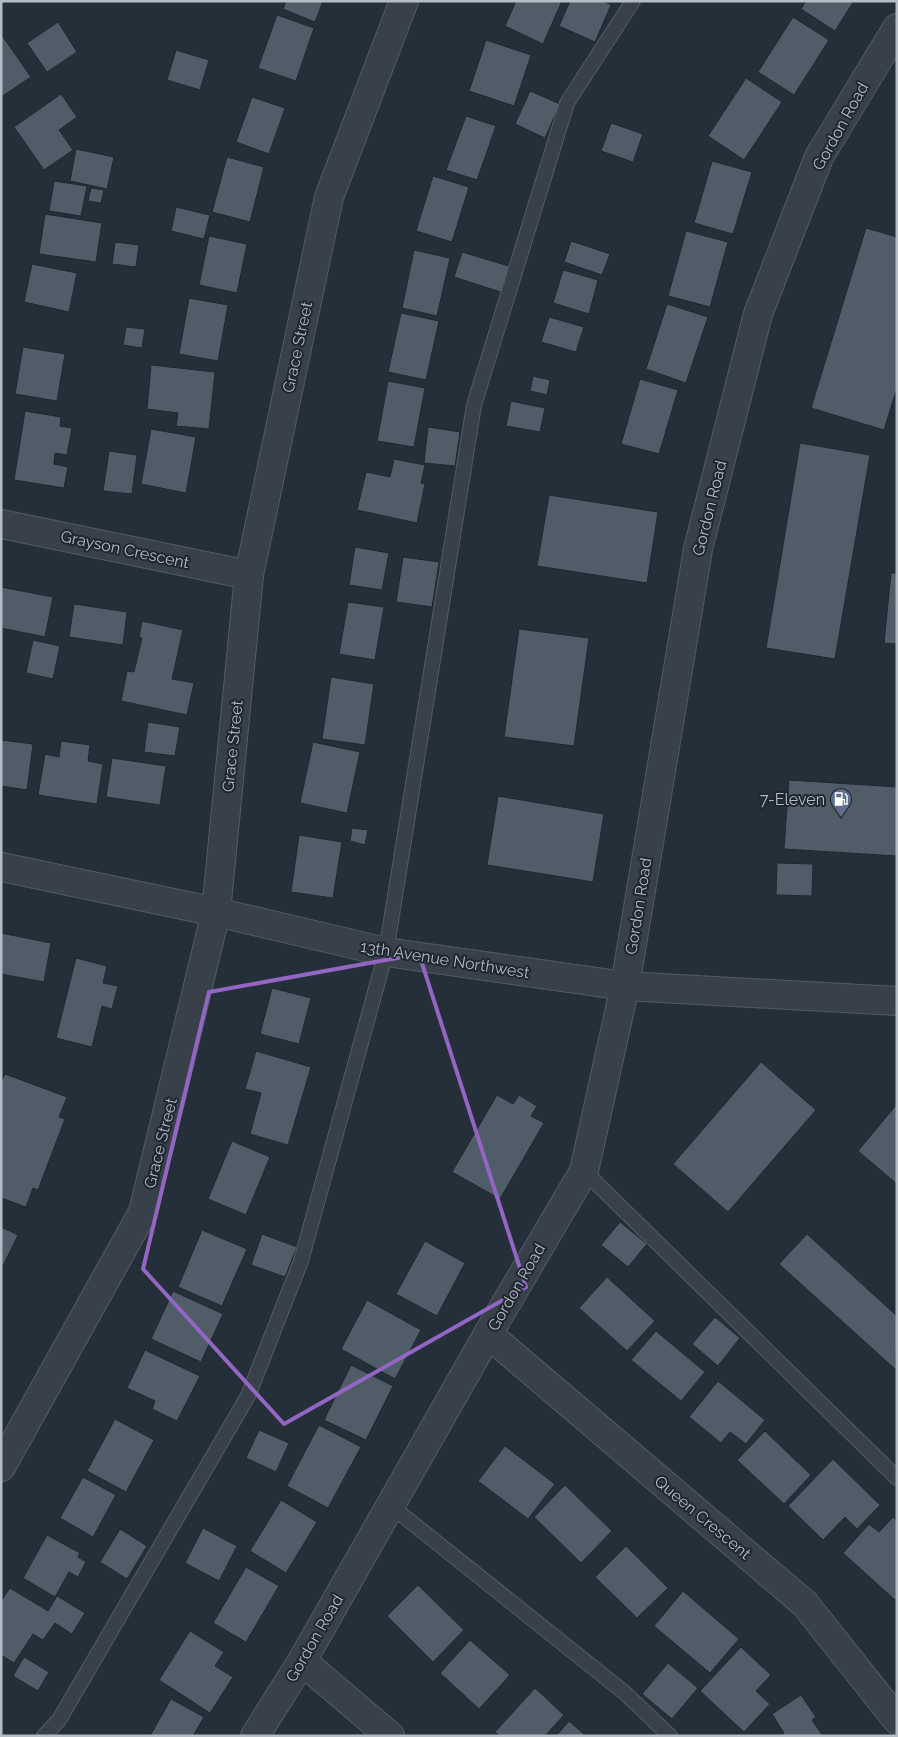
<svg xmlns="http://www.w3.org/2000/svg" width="898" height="1737" viewBox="0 0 898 1737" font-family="Raleway,sans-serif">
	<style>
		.building { fill: #505c68; stroke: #1f2831 }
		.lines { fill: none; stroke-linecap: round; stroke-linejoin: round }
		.service-casing { stroke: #535c65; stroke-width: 16 }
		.minor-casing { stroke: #535c65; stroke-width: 30 }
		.tertiary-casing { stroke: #535c65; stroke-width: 30 }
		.service { stroke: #38414a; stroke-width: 14 }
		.minor { stroke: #38414a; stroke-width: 28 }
		.tertiary { stroke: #38414a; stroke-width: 28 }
		.marked { fill: none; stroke: #9266c2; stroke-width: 4; stroke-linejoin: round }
		.labels { text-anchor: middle; stroke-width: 4; stroke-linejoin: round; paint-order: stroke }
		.street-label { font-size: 16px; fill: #b4bcc6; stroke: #1e262f }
		.poi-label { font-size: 16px; fill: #b4bcc6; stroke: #1e262f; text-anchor: end }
	</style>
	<rect width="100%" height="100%" fill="#252f3a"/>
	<g class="building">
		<path d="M286 1H323L315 22 283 9Z"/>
		<path d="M516 1H562L543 44 505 26Z"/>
		<path d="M570 1H604L611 5 595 42 559 26Z"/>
		<path d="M806 1H854L835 31 801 9Z"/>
		<path d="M277 15 314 28 296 81 258 68Z"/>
		<path d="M793 17 829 40 794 95 758 72Z"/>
		<path d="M58 22 77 52 47 72 27 43Z"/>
		<path d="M1 34 31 77 1 97Z"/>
		<path d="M486 40 531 55 514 106 469 91Z"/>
		<path d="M176 50 209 60 200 90 167 80Z"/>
		<path d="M746 78 782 102 744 160 708 136Z"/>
		<path d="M530 91 560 104 545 138 515 124Z"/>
		<path d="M61 94 77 117 59 130 73 150 44 170 14 127Z"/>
		<path d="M252 97 285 108 269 154 236 142Z"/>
		<path d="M466 116 496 126 477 180 446 170Z"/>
		<path d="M611 123 643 134 633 162 601 151Z"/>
		<path d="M76 149 114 157 107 189 70 181Z"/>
		<path d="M227 157 264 167 250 222 212 212Z"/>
		<path d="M712 161 752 172 733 234 694 223Z"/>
		<path d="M433 176 469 187 452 242 416 231Z"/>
		<path d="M54 181 87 186 81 216 49 211Z"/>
		<path d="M91 188 104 190 101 203 88 201Z"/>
		<path d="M176 207 210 215 204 239 171 231Z"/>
		<path d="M45 214 102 223 96 262 39 254Z"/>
		<path d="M866 228 897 237V388L884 430 811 408Z"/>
		<path d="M686 231 728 242 710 307 668 296Z"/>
		<path d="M209 236 247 244 237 293 199 285Z"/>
		<path d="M571 241 610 254 602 275 564 262Z"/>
		<path d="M115 242 139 245 136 267 112 264Z"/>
		<path d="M414 250 450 258 437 316 402 308Z"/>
		<path d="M462 252 515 268 507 294 454 277Z"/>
		<path d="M32 264 77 273 69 312 24 302Z"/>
		<path d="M563 270 598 280 589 314 553 303Z"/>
		<path d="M189 298 228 305 218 361 179 354Z"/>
		<path d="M667 304 708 317 686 383 646 369Z"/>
		<path d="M401 313 439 321 426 380 388 372Z"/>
		<path d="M549 317 584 327 576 352 541 342Z"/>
		<path d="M126 327 145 329 142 348 123 345Z"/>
		<path d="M23 347 65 354 57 401 15 394Z"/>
		<path d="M151 365 215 372 209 429 176 426 178 413 147 409Z"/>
		<path d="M533 376 550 380 547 395 530 391Z"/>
		<path d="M640 379 678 390 659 454 621 444Z"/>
		<path d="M388 381 425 388 414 447 377 441Z"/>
		<path d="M511 401 545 408 540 432 506 426Z"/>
		<path d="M25 411 61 417 60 426 72 428 67 455 55 453 54 464 68 467 64 488 14 480Z"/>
		<path d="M428 427 460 432 455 466 424 463Z"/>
		<path d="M151 429 196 437 186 493 141 484Z"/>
		<path d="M800 443 870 455 835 659 766 648Z"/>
		<path d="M109 451 137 455 132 494 103 491Z"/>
		<path d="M394 459 425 465 421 483 425 484 417 523 357 510 366 472 390 477Z"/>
		<path d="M549 495 658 512 647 583 537 566Z"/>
		<path d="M355 547 389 553 382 590 349 585Z"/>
		<path d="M403 557 439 562 432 607 396 602Z"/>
		<path d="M891 573H897V644L884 643Z"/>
		<path d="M1 587 53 597 45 637 1 628Z"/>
		<path d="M348 602 384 607 375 660 339 654Z"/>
		<path d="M74 604 127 612 123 645 69 637Z"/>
		<path d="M142 621 183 630 172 679 194 683 187 715 121 701 127 671 134 672 142 638 139 637Z"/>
		<path d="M519 629 589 638 574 746 504 737Z"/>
		<path d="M33 640 60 646 53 679 26 673Z"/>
		<path d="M331 677 374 684 365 745 322 739Z"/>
		<path d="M148 722 180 727 175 756 144 752Z"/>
		<path d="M1 740 33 744 27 790 1 786Z"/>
		<path d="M61 741 90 745 88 761 103 764 97 804 38 795 45 754 59 757Z"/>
		<path d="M313 742 360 752 347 813 300 803Z"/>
		<path d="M112 758 166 766 160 805 106 797Z"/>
		<path d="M789 780 897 787V856L784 849Z"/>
		<path d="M498 796 604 814 593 882 487 865Z"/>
		<path d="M352 828 368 830 365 845 350 841Z"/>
		<path d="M299 835 342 842 333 898 291 892Z"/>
		<path d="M777 863 813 864 812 896 776 895Z"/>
		<path d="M1 933 51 943 44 982 1 974Z"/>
		<path d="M76 958 107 966 103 983 118 986 112 1009 102 1006 92 1047 56 1038Z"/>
		<path d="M272 988 311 998 299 1044 260 1034Z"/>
		<path d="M256 1051 311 1067 288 1145 250 1134 261 1093 245 1089Z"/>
		<path d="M761 1062 816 1110 728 1212 673 1164Z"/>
		<path d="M5 1074 67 1097 59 1117 65 1119 38 1190 33 1188 26 1207 1 1198V1082Z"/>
		<path d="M497 1095 513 1104 519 1095 537 1106 531 1116 544 1123 500 1199 452 1172Z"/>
		<path d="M897 1104V1184L858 1151Z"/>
		<path d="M232 1141 270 1157 246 1215 208 1199Z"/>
		<path d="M620 1222 647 1244 628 1267 601 1245Z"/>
		<path d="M1 1227 18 1235 1 1270Z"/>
		<path d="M202 1230 247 1249 222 1306 178 1287Z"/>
		<path d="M262 1234 297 1247 285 1277 251 1265Z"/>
		<path d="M807 1234 897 1316 896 1370 779 1264Z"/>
		<path d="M425 1241 465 1263 437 1316 396 1294Z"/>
		<path d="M607 1277 655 1321 627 1351 579 1308Z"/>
		<path d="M173 1291 223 1314 201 1362 151 1339Z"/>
		<path d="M367 1300 421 1330 395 1379 341 1349Z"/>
		<path d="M715 1317 740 1338 718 1366 692 1344Z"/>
		<path d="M656 1331 705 1372 681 1401 631 1360Z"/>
		<path d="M145 1350 200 1376 177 1421 152 1409 155 1401 127 1388Z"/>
		<path d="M351 1365 393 1386 366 1440 324 1420Z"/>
		<path d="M718 1381 765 1420 746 1444 730 1432 721 1443 689 1417Z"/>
		<path d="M115 1419 154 1440 126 1492 87 1471Z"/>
		<path d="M319 1425 361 1447 328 1508 287 1486Z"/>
		<path d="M259 1430 289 1443 276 1472 246 1458Z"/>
		<path d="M765 1431 811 1475 784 1504 737 1460Z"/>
		<path d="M505 1446 555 1484 528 1519 478 1481Z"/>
		<path d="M833 1459 880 1505 857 1529 845 1517 823 1540 788 1506Z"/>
		<path d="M83 1477 116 1495 93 1537 60 1518Z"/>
		<path d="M565 1485 612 1531 581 1563 534 1517Z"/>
		<path d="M281 1500 317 1522 286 1573 250 1551Z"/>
		<path d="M893 1517 897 1521V1598L895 1600 843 1553 869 1524 879 1532Z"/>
		<path d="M203 1528 237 1546 219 1581 185 1563Z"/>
		<path d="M120 1529 147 1546 127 1579 100 1562Z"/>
		<path d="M47 1535 80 1553 78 1557 86 1562 78 1577 69 1572 55 1597 23 1578Z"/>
		<path d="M626 1546 668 1588 637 1618 595 1577Z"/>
		<path d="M246 1567 279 1586 246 1642 213 1623Z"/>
		<path d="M418 1585 464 1630 433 1662 387 1616Z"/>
		<path d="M10 1588 48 1611 57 1596 85 1613 72 1634 55 1623 43 1640 33 1634 14 1663 1 1655V1601Z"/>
		<path d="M683 1591 739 1639 710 1673 654 1626Z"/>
		<path d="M190 1631 224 1652 215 1666 233 1677 210 1713 159 1680Z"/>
		<path d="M470 1640 510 1675 479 1709 440 1673Z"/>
		<path d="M741 1647 771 1675 756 1691 770 1704 744 1732 700 1691Z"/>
		<path d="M24 1657 49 1672 38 1691 13 1676Z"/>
		<path d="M668 1663 698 1688 672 1719 642 1694Z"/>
		<path d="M535 1688 564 1715 545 1736H500L495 1732Z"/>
		<path d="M801 1695 816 1717 812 1720 823 1736H780L784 1733 772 1714Z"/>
		<path d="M171 1699 204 1717 193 1736H150Z"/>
		<path d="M569 1721 586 1736H556Z"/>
	</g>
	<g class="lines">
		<g class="service-casing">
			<g id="service">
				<path d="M584 1171 897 1478"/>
				<path d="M391 1506 625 1693 670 1736"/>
				<path d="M44 1736 59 1720 248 1396 301 1261 386 952 474 405 567 103 633 1"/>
			</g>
		</g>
		<g class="minor-casing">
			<g id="minor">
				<path d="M1 524 249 575"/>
				<path d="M488 1334 805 1604 897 1720"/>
				<path d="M302 1661 390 1736"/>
				<path d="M255 1736 302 1661 488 1334 584 1171 625 986 698 549 758 314 819 157 897 28"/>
			</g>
		</g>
		<g class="tertiary-casing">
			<g id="tertiary">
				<path d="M1 867 216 912 386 952 625 986 897 1001"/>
				<path d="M1 1467 143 1212 216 912 249 575 329 197 404 1"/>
			</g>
		</g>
		<use href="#service" class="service"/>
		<use href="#minor" class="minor"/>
		<use href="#tertiary" class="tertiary"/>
	</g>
	<path class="marked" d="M419 954 526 1287 284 1424 143 1269 209 992Z"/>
	<defs>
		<g id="fuel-pin" transform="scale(1.125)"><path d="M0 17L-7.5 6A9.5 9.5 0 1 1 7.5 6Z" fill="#5c6f8a" stroke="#1e262f"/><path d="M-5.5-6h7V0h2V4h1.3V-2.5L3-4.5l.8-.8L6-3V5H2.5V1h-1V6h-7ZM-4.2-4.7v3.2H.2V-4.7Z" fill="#fff"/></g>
	</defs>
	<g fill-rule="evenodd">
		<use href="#fuel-pin" x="841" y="799"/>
	</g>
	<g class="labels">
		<g class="street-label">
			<text transform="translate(840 126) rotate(-61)" y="6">Gordon Road</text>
			<text transform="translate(297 347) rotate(-78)" y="6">Grace Street</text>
			<text transform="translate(709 508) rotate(-76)" y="6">Gordon Road</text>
			<text transform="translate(125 549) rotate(12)" y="6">Grayson Crescent</text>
			<text transform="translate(232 746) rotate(-84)" y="6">Grace Street</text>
			<text transform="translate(638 906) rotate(-81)" y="6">Gordon Road</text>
			<text transform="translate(445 959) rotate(9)" y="6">13th Avenue Northwest</text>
			<text transform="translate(160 1143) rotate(-76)" y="6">Grace Street</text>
			<text transform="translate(516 1287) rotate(-60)" y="6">Gordon Road</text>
			<text transform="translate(703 1517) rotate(40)" y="6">Queen Crescent</text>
			<text transform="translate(314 1638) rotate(-60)" y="6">Gordon Road</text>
		</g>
		<g class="poi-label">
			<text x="825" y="805">7-Eleven</text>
		</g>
	</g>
	<rect width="898" height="1737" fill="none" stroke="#b4bcc6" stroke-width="5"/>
</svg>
